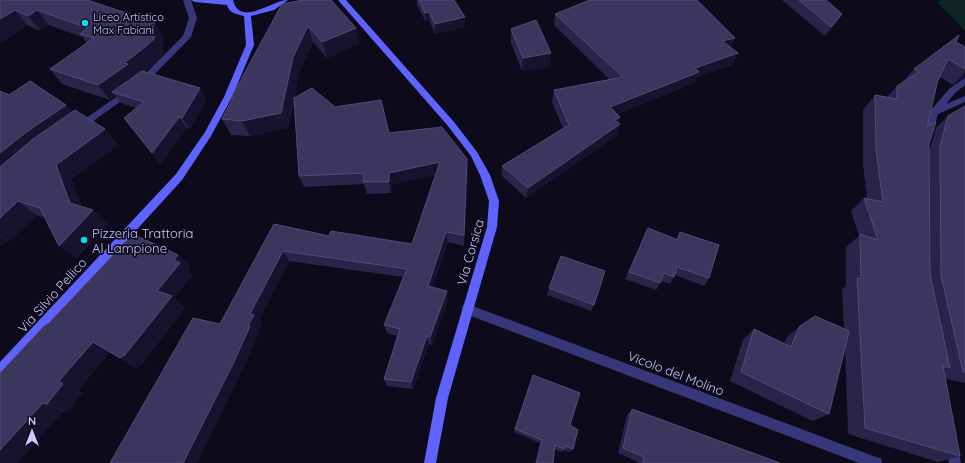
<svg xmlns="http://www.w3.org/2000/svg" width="965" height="463" viewBox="0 0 965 463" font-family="Quicksand,sans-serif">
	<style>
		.green { fill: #0e2523 }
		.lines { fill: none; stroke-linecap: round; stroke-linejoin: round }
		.street { fill: #37377a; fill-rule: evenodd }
		.secondary { fill: #5f62fd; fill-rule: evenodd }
		.wall { fill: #29244a }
		.shaded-wall { fill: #17132f }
		.building { fill: #3a365d; stroke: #514c76 }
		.poi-dot { fill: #03e1ed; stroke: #0d0b1b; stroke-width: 1.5 }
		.labels { text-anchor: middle; stroke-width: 3.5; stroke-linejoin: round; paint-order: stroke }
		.far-poi-label { font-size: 11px; fill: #cac6fe; stroke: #0d0b1b; text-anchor: start }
		.poi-label { font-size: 13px; fill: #cac6fe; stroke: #0d0b1b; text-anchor: start }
		.street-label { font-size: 13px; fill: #cac6fe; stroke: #0d0b1b }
	</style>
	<rect width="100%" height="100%" fill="#0d0b1b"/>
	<path class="green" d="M942 0H965V31L937 2Z"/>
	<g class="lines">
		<g class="street">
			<path d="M183 0H191L197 18 191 37 144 85H138V81L183 36 189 18Z"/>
			<path d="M965 78V85L955 93 946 104 965 96V102L938 114 931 137 930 139H924L923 137 931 110 949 89Z"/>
			<path d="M128 89 131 90 132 92 131 94 82 129H76L75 127 76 125Z"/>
			<path d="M467 304 876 457 881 458 882 463H859L463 313 462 309 463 305Z"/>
			<path d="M952 439 956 441 961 463H949L946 445 948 441Z"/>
		</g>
		<g class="secondary">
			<path d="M191 0H233C240 28 272 0 288 0L274 10 251 16 254 45 232 97 211 136 182 180 4 375 0 377V362L176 174 205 132 224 97 246 45 244 16C236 14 229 13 227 5L195 2Z"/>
			<path d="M338 0H346L454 122 477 152 490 175 499 201 497 227 448 398 436 463H424L436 398 487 227 489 201 480 175 471 156 448 126Z"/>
		</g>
	</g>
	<g class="wall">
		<path d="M0 0 154 22 163 38V54L155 63 143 72 206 100 190 129 187 128 160 164 136 108 121 103 115 96 110 100 62 84 50 69 87 43 82 37 49 25 40 31 27 25 0 43Z"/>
		<path d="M417 0H454L465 27 435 34 430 22H426L417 5Z"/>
		<path d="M782 0H826L842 14 836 24 825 36Z"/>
		<path d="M282 4 356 28 359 44 327 58 313 42 299 73 294 98 335 107 389 133 467 159 468 170 464 246 448 242 432 288 448 300 432 345 429 344 413 389 387 386 384 379 397 336 387 333 384 325 403 277 289 261 259 320 262 323 256 333 258 334 242 371 220 324 274 224 329 236 412 244 435 175 392 184 391 193 367 194 364 184 304 187 299 176 294 100 288 128 250 136 231 135 222 119 232 100 231 98Z"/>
		<path d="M555 14 735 38 730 47 738 53 732 65 697 77 694 83 617 114 620 117 618 123 617 135 526 198 502 176V166L563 128 552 102 554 90 610 80 554 25Z"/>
		<path d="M511 29 551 53 549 67 522 71 511 43Z"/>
		<path d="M956 42 965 47V77L953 85 940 77 938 80 927 127 929 144V152L936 128 948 116 965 106V383L945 379 960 456 938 462 848 434 845 349 829 414 813 421 730 381 743 340 754 329 784 343 787 337 800 326 844 329 842 289 846 286V247L859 236 851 211 864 198H867L863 164V110L875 95 887 97 897 86 902 83 914 69Z"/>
		<path d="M0 91 9 95 73 112 105 129 118 145 71 179 82 207 108 224 76 259 45 218 36 215 9 241 7 240 0 246Z"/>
		<path d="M648 228 676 239 680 232 709 278 704 286 675 275 670 284 661 281 656 290 625 279Z"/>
		<path d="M178 255 190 267 188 271 192 275 174 298 185 308 140 366 139 365 136 368 110 352 78 390 82 393 67 412 63 411 17 463H0L48 324Z"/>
		<path d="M549 288 594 305 591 311 547 295Z"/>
		<path d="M632 409 780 463H638V462L618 453 627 415Z"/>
		<path d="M570 425 573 449 570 452 563 450 562 452 554 449 553 463H536L540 443 514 432 515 429Z"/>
	</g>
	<g class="shaded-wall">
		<path d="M15 10 27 25 0 43V19Z"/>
		<path d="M37 10 49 25 40 31 28 16Z"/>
		<path d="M429 12 430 22H426L425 13Z"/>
		<path d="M842 14 836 24 825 36 831 27Z"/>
		<path d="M465 17V27L435 34V24Z"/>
		<path d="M154 22 163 38V54L155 63 137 76 112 92 115 96 110 100 98 85 124 63Z"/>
		<path d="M308 26 313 42 299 73 288 128 250 136 242 121 293 57Z"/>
		<path d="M356 28 359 44 327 58 322 42Z"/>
		<path d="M735 38 729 50 722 41Z"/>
		<path d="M551 53 549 67 522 71 523 58Z"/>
		<path d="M738 53 732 65 697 77 694 83 607 118 610 107 695 68Z"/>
		<path d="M965 72V77L953 85Z"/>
		<path d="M200 88 206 100 190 129 182 118Z"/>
		<path d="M66 105 80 120 0 182V153L25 133Z"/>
		<path d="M179 117 187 128 160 164 152 153Z"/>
		<path d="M620 117 617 126 620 124 617 135 526 198 528 188 615 120Z"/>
		<path d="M105 129 118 145 71 179 86 217 70 203 56 165Z"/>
		<path d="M467 159 468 170 464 246V235Z"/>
		<path d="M440 162 441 174 392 184 391 193 389 182V173Z"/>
		<path d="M18 201 36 215 9 241 0 234V218Z"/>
		<path d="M93 210 108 224 76 259 59 246Z"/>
		<path d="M446 232 448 242 430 296 428 286Z"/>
		<path d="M0 235 7 240 0 246Z"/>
		<path d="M283 251 289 261 259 320 262 323 256 333 258 334 242 371 197 463H183L248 326 250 314Z"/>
		<path d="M178 255 190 267 188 271 192 275 174 298 185 308 140 366 139 365 136 368 120 358 174 260Z"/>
		<path d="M447 291 448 300 432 345 430 337Z"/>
		<path d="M427 336 429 344 413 389 411 382Z"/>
		<path d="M93 342 110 352 78 390 82 393 67 412 47 404 59 381Z"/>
		<path d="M43 403 63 411 17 463H0V450Z"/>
	</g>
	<g class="building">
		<path d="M0 0H87L154 22V39L145 47 124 63 128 64 98 85 50 69 94 38 80 34 88 28 37 10 28 16 15 10 0 19Z"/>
		<path d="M303 0H331L356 28 322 42 308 26 293 57 281 113 242 121 222 119 233 98H231L282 4Z"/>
		<path d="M419 0H454L465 17 435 24 429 12 425 13Z"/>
		<path d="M590 0H697L735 38 722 41 738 53 695 68 699 72 610 107 620 117 615 120 620 124 528 188 502 166 569 125 554 90 623 77 555 14Z"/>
		<path d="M799 0H826L842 14 831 27Z"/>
		<path d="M536 20 551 53 523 58 511 29Z"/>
		<path d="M959 35 956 42 965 47V69L948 59 938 80 927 127 936 122 929 144 930 274 950 368 943 366 960 456 865 428 857 278 861 279 860 234 878 240 864 198 883 202 876 150 875 95 897 99V86L919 72 914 69Z"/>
		<path d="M142 71 200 88 182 118 179 117 152 153 124 118 144 102 112 92Z"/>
		<path d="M30 81 66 105 25 133 0 153V91L9 95Z"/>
		<path d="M312 88 335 107 381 100 389 133 442 127 467 159 464 235 446 232 428 286 447 291 430 337 427 336 411 382 384 379 400 329 384 325 407 269 283 251 250 314 254 315 248 326H250L233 364 183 463H110L193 318 220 324 274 224 329 236 331 231 412 244 440 162 389 173V182H363L364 173 299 176 294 98Z"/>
		<path d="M965 106V372H963L941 275 940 146 948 116Z"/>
		<path d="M75 110 105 129 56 165 70 203 93 210 59 246 40 208 18 201 0 218V167L33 139Z"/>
		<path d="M648 228 678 240 680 232 719 245 709 278 677 267 674 277 664 273 660 283 629 272Z"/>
		<path d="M133 234 178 255 174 260 180 263 157 291 172 296 124 356H123L120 358 93 342 59 381 63 384 47 404 43 403 0 450V373L46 324H48Z"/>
		<path d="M561 256 605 271 594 305 549 288Z"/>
		<path d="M815 316 849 331 829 414 741 372 754 329 791 347 800 326Z"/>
		<path d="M533 375 580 393 570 425 578 430 573 449 565 446 564 449 555 445 553 463H536L542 440 515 429Z"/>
		<path d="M632 409 780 463H643L644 457 623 448Z"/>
	</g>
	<g class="poi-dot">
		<circle cx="85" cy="23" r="4"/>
		<circle cx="84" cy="240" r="4"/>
	</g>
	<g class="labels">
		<g class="far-poi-label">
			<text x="93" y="21">Liceo Artistico<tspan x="93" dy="13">Max Fabiani</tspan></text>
		</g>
		<g class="poi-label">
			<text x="92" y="238">Pizzeria Trattoria<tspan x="92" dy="15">Al Lampione</tspan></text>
		</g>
		<g class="street-label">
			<text transform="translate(470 252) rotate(-74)" y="5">Via Corsica</text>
			<text transform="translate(52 295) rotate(-48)" y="5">Via Silvio Pellico</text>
			<text transform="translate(676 373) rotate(21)" y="5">Vicolo del Molino</text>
		</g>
	</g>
	<g transform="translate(32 431)" stroke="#0d0b1b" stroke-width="3" paint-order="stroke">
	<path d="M0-3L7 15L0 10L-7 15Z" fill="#cac6fe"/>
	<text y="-6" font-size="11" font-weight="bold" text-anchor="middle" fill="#cac6fe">N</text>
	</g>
</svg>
